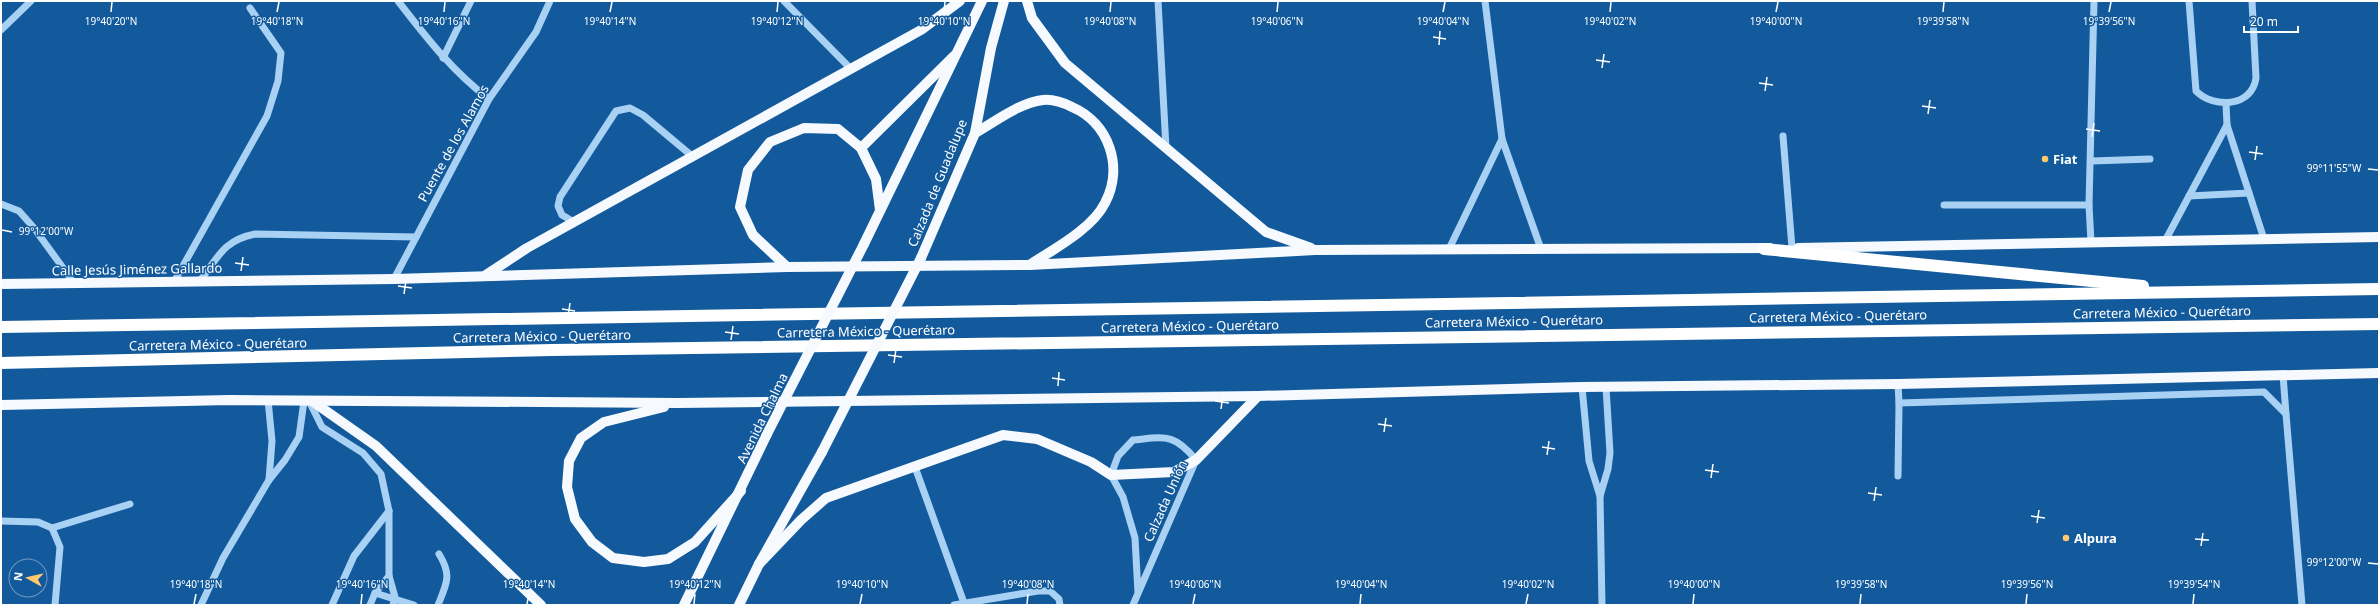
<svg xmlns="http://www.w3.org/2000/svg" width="2380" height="606" viewBox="0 0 2380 606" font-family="'Noto Sans',sans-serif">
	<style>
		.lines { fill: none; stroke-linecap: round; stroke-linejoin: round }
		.minor { stroke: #a9d1f4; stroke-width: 7 }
		.major { stroke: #f6faff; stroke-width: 10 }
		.highway { stroke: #fff; stroke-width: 12 }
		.major-bridge { stroke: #f6faff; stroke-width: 10 }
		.ticks { fill: none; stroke: #fff; stroke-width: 1.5 }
		.poi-dot { fill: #ffc96c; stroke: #135a9c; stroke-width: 1.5 }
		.labels { text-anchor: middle; stroke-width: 3; stroke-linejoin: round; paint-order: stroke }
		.street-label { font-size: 13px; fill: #fff; stroke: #135a9c }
		.poi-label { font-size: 13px; font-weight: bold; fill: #fff; stroke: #135a9c; text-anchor: start }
		.ticks-label { font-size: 10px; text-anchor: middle; fill: #fff; stroke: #135a9c; stroke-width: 3; stroke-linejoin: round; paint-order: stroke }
	</style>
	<rect width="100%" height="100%" fill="#135a9c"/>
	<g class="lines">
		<g class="minor">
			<path d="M398 1C426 37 452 71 489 99"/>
			<path d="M784 1 851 69"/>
			<path d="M1158 1 1166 148"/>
			<path d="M1485 1 1502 139 1541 249"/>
			<path d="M2189 1 2196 91C2214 109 2252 107 2256 78L2252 1"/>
			<path d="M1 30 31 1"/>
			<path d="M443 58 471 1"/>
			<path d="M2226 104 2227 125 2264 239"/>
			<path d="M1783 136 1792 248"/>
			<path d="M2092 161 2150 159"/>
			<path d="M2189 196 2249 193"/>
			<path d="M1 204 19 211 34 228 74 283"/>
			<path d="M1944 205H2089"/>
			<path d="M574 222 562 215 558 206 560 197 616 111 630 108 643 115 692 156"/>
			<path d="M2165 241 2227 125"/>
			<path d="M2091 242 2089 205 2094 1"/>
			<path d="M1449 249 1502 139"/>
			<path d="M394 279 489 99 536 32 550 1"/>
			<path d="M200 281C218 257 224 240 255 234L416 237"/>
			<path d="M174 282 267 116 278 81 281 53 250 8"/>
			<path d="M2283 375 2286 414"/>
			<path d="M1898 384 1899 403 2264 392 2286 414 2302 605"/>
			<path d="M1582 387 1589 461 1600 496"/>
			<path d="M268 400 272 441 269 480"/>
			<path d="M309 401 322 427 363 453 381 474 389 511V576L395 597 393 605"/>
			<path d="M915 467 964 603"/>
			<path d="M1898 476 1899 403"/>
			<path d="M1 521 38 522 52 528 130 504"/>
			<path d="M52 528 60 547 55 605"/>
			<path d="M375 593 414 605"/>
			<path d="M201 605 223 558 269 480 285 460 299 437 304 401"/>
			<path d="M332 605 354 556 389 511"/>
			<path d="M370 605 375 593 389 576"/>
			<path d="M438 605C447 583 452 575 439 554"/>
			<path d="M954 605 1038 591H1050L1059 599 1060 605"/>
			<path d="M1133 605 1196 460C1174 433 1165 437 1133 440L1118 456 1111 475 1123 497 1135 538 1138 593"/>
			<path d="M1602 605 1600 496 1608 469 1610 453 1606 387"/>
		</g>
		<g class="major">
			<path d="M1027 1 1032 18 1065 63 1266 232 1311 248"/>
			<path d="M975 133C996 121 1019 103 1043 100 1052 99 1064 103 1072 107 1109 123 1124 167 1105 203 1092 229 1054 249 1031 264"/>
			<path d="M861 148 954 56"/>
			<path d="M864 244 982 1"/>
			<path d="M1798 248 2379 237"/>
			<path d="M921 258 975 133 991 48 1004 1"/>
			<path d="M787 267 753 235 740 207 748 170 770 142 804 128 838 129 861 148 876 179 880 210"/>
			<path d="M486 275 527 248 921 30 960 1"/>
			<path d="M1 284 394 279 787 267 1030 265 1315 250 1770 248"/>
			<path d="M312 401 376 446 541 605"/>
			<path d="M1 405 230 400 678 403 1258 396 1582 387 1898 384 2379 373"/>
			<path d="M664 407 604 422 581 438 569 461 567 487 575 519 592 542 613 558 644 562 668 559 695 542 741 491"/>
			<path d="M759 564 801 520 826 498 1003 435 1037 439 1091 462 1111 475 1174 472 1196 460 1258 396"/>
			<path d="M684 605 767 434"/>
			<path d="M739 605 759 564 822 452"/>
		</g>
		<g class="highway">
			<path d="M1764 249 2143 286"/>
			<path d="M1 327 2379 289"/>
			<path d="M1 363 552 350 2379 324"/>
		</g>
		<g class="major-bridge">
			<path d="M767 434 864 244"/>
			<path d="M822 452 921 258"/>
		</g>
	</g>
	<path class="ticks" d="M111 12 112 2M277 12 279 2M444 12 445 2M610 12 612 2M777 12 778 2M944 12 945 2M1110 12 1111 2M1277 12 1278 2M1443 12 1445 2M1610 12 1611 2M1776 12 1778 2M1943 12 1944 2M2109 12 2111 2M1433 37 1446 39M1439 45 1440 31M1596 60 1610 62M1602 68 1604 54M1759 83 1773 85M1765 91 1767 77M1922 106 1936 108M1928 114 1930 100M2086 129 2100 131M2092 137 2094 123M2249 152 2263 154M2255 160 2257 146M2368 169 2378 170M2 230 12 232M235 263 249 265M241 271 243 257M398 286 412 288M404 294 406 280M562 309 575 311M568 317 570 303M725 332 739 334M731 340 733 326M888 355 902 357M894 363 896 349M1052 378 1065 380M1058 386 1059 372M1215 401 1229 403M1221 409 1223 395M1378 424 1392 426M1384 432 1386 418M1542 447 1555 449M1547 455 1549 441M1705 470 1719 472M1711 478 1713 464M1868 493 1882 495M1874 501 1876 487M2031 516 2045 518M2037 523 2039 510M2195 539 2209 540M2201 546 2203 533M2368 563 2378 564M194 604 196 594M361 604 362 594M527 604 529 594M694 604 695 594M860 604 862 594M1027 604 1028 594M1193 604 1195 594M1360 604 1361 594M1526 604 1528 594M1693 604 1694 594M1860 604 1861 594M2026 604 2027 594M2193 604 2194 594"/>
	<g class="poi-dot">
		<circle cx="2045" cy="159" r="4"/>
		<circle cx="2066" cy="538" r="4"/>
	</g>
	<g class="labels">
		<g class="street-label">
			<text transform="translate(453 143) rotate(-61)" y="5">Puente de los Alamos</text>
			<text transform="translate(937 183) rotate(-68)" y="5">Calzada de Guadalupe</text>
			<text transform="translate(137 269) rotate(-1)" y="5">Calle Jesús Jiménez Gallardo</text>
			<text transform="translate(2162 312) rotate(-1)" y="5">Carretera México - Querétaro</text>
			<text transform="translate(1838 316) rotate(-1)" y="5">Carretera México - Querétaro</text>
			<text transform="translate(1514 321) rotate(-1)" y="5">Carretera México - Querétaro</text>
			<text transform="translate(1190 326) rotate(-1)" y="5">Carretera México - Querétaro</text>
			<text transform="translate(866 331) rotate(-1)" y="5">Carretera México - Querétaro</text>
			<text transform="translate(542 336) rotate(-1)" y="5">Carretera México - Querétaro</text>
			<text transform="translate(218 344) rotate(-1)" y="5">Carretera México - Querétaro</text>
			<text transform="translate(762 418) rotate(-64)" y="5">Avenida Chalma</text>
			<text transform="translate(1165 501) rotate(-66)" y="5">Calzada Unión</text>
		</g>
		<g class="poi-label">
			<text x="2053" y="164">Fiat</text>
			<text x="2074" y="543">Alpura</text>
		</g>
	</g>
	<g class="ticks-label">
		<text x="111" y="25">19°40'20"N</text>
		<text x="277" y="25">19°40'18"N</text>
		<text x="444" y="25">19°40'16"N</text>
		<text x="610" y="25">19°40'14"N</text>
		<text x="777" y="25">19°40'12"N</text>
		<text x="944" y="25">19°40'10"N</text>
		<text x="1110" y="25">19°40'08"N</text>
		<text x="1277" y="25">19°40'06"N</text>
		<text x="1443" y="25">19°40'04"N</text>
		<text x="1610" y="25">19°40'02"N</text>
		<text x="1776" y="25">19°40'00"N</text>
		<text x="1943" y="25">19°39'58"N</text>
		<text x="2109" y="25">19°39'56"N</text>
		<text x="2334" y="172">99°11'55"W</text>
		<text x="46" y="235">99°12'00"W</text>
		<text x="2334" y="566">99°12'00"W</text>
		<text x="196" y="588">19°40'18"N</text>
		<text x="362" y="588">19°40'16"N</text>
		<text x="529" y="588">19°40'14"N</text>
		<text x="695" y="588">19°40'12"N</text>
		<text x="862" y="588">19°40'10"N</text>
		<text x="1028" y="588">19°40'08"N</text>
		<text x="1195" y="588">19°40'06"N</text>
		<text x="1361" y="588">19°40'04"N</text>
		<text x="1528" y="588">19°40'02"N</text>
		<text x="1694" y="588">19°40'00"N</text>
		<text x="1861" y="588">19°39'58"N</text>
		<text x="2027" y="588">19°39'56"N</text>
		<text x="2194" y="588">19°39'54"N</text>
	</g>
	<rect width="2380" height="606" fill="none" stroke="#ffffff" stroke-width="4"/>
	<g transform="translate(28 578) rotate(278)"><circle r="19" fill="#135a9c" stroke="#719cc4"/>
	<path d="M0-3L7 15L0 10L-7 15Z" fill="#ffc96c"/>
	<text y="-6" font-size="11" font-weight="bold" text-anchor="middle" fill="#ffffff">N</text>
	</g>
	<path d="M2244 26v6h54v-6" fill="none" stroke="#ffffff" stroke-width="2"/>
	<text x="2250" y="26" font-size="12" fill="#ffffff" stroke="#135a9c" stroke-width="3" paint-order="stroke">20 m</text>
</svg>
